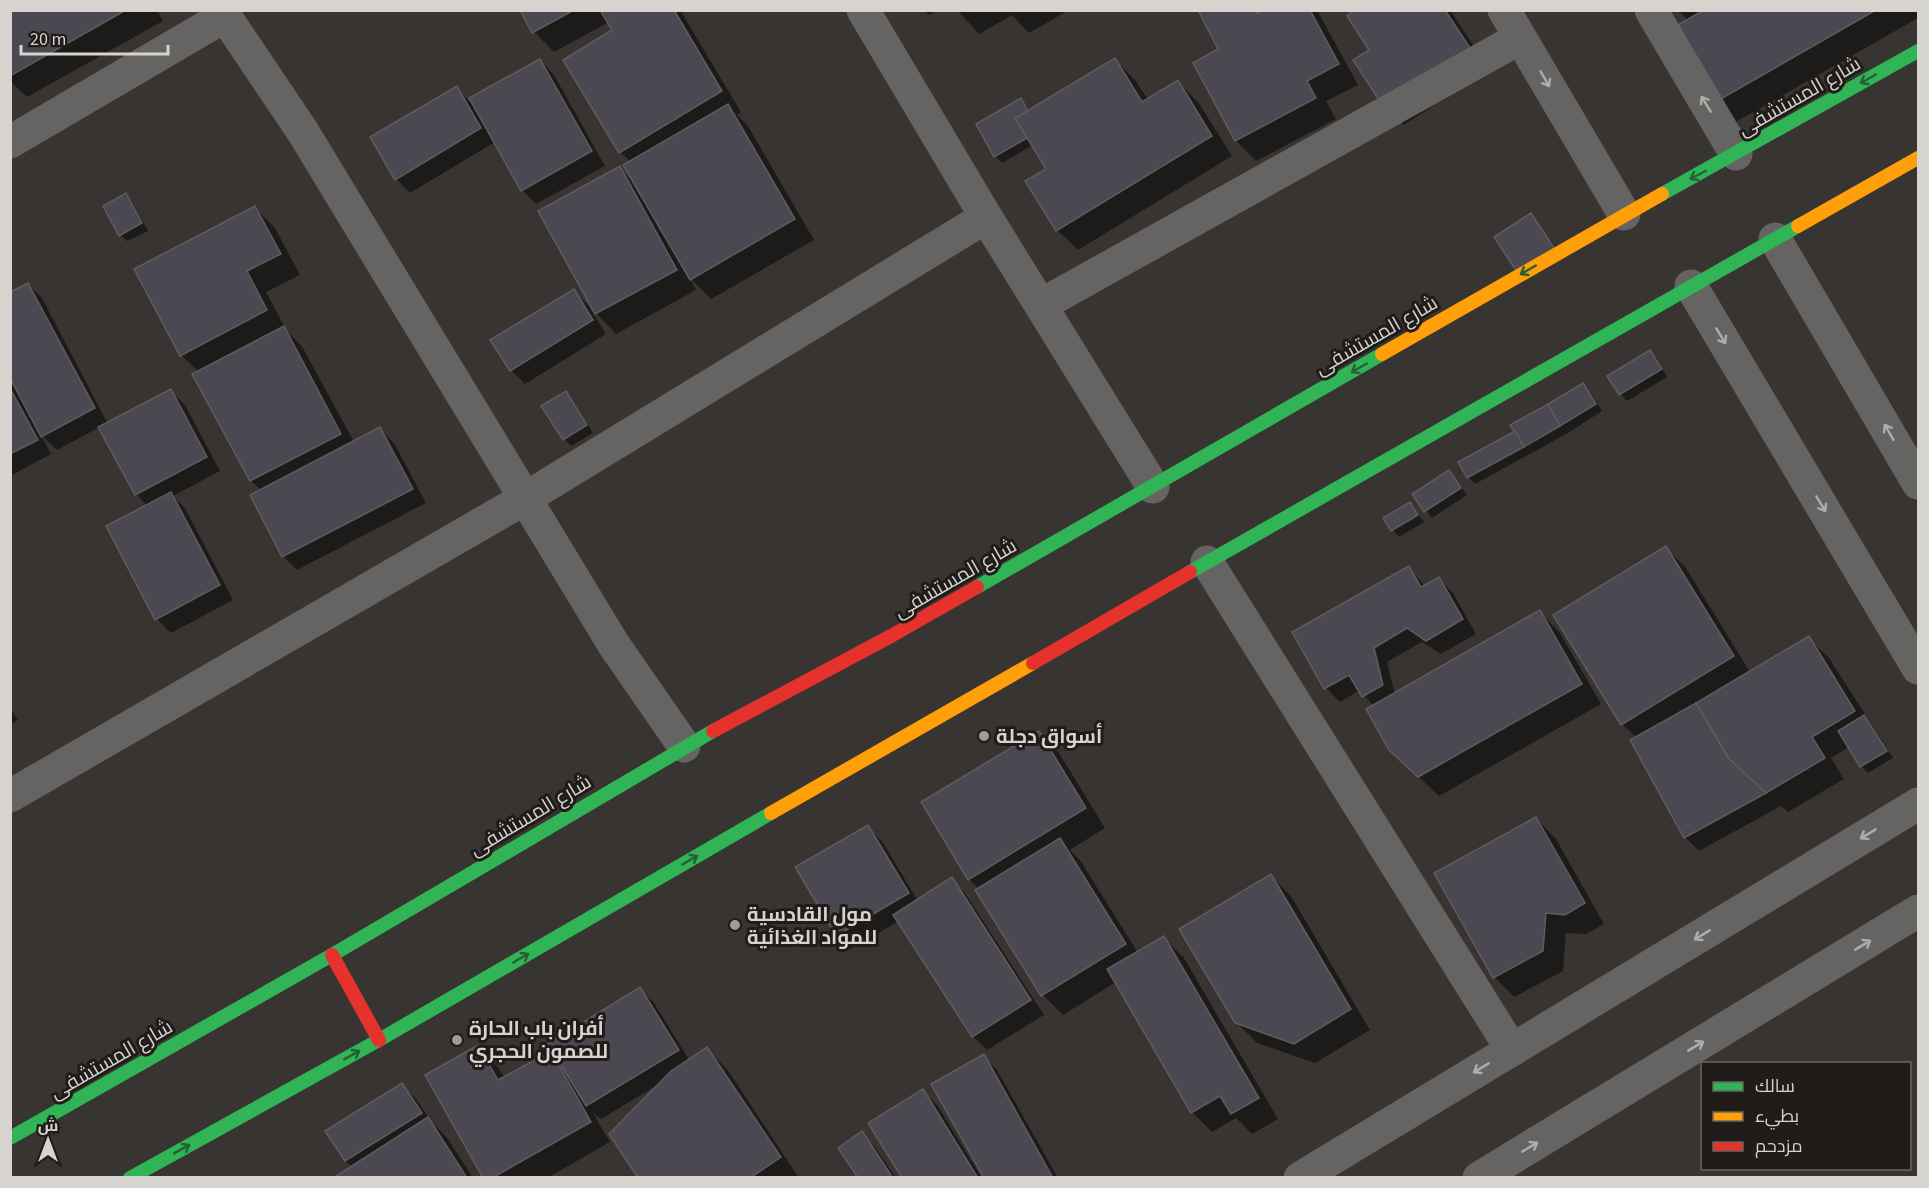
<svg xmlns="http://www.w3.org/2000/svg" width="1929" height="1188" viewBox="0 0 1929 1188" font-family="'Source Sans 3',Cairo,sans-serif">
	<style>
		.shadow { fill: #0007 }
		.building { fill: #4b4852; stroke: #5e5c5d; stroke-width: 1.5 }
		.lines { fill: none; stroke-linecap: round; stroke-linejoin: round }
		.street { stroke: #666463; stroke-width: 33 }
		.fast { stroke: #30b455; stroke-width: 14 }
		.slow { stroke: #ff9f0a; stroke-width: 14 }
		.jam { stroke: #e5322d; stroke-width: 14 }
		.oneway { stroke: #afaca9 }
		.oneway2 { stroke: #276035 }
		.poi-dot { fill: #9f9b98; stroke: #1f1c1a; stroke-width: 2 }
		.labels { text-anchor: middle; stroke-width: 6; stroke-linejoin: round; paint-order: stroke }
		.street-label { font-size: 20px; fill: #d7d3cf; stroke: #1f1c1a }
		.poi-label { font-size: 20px; font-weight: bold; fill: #d7d3cf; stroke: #1f1c1a; text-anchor: start }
	</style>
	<rect width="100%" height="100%" fill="#383431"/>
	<g class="shadow">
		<path d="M10 10H157L163 21 27 97 10 81Z"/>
		<path d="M522 10H680L741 112 737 115 748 126 814 240 711 299 690 278 696 290 616 334 596 313 619 168 633 181 631 162 620 152 614 31 609 22 554 52 534 32Z"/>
		<path d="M924 10H938L929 15Z"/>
		<path d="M957 10H1069L1029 33 1012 15 979 34Z"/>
		<path d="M1200 10H1317L1358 85 1326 101 1336 119 1256 161 1236 141 1220 50Z"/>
		<path d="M1356 10H1450L1489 69 1404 125 1384 105 1371 50Z"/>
		<path d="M1679 10H1918V18L1734 123 1688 21Z"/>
		<path d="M540 60 554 75 605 166 536 204 522 190 495 142 410 193 396 179 456 88 474 106Z"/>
		<path d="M1115 60 1135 80 1148 100 1178 82 1198 102 1232 156 1078 250 1057 230 1048 170 1033 145 1002 163 996 156 1020 99 1030 111Z"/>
		<path d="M126 195 132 202 148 231 127 241 120 235Z"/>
		<path d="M254 207 275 228 300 275 266 292 287 331 303 348 354 442 380 429 394 443 426 503 297 570 283 556 262 491 251 481 194 374 199 372 181 355Z"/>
		<path d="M1531 215 1560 255 1525 278Z"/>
		<path d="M28 284 42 298 108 424 171 391 185 405 220 471 173 496 185 508 233 600 171 633 157 619 108 527 147 506 136 494 100 427 57 450 41 435 51 454 10 476V293Z"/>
		<path d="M574 291 588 305 606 334 525 384 511 370Z"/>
		<path d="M1650 352 1657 359 1667 377 1627 401 1620 394 1609 376Z"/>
		<path d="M1583 385 1590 392 1602 411 1568 433 1475 484 1468 477 1517 432Z"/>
		<path d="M566 392 572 399 593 433 571 446 564 439Z"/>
		<path d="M1449 472 1467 495 1432 518 1414 494Z"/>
		<path d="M1410 504 1424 522 1399 537 1393 530Z"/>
		<path d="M1666 548 1686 568 1750 672 1808 638 1829 658 1893 758 1868 773 1861 766 1849 747 1831 758 1844 779 1788 812 1781 806 1699 851 1685 837 1637 738 1622 724Z"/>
		<path d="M1409 568 1425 586 1439 579 1453 593 1476 634 1441 654 1422 642 1387 662 1395 694 1540 612 1560 633 1601 704 1439 796 1411 770 1374 707 1360 690 1340 702 1326 688 1294 633Z"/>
		<path d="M10 708 18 720 10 725Z"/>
		<path d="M1038 732 1059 753 1105 828 1070 850 1080 860 1138 953 1164 938 1184 958 1278 1119 1252 1134 1236 1118 1212 1132 1192 1112 1116 982 1063 1015 1043 995 979 889 969 879Z"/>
		<path d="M1536 818 1556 839 1604 924 1586 934 1566 933 1563 971 1514 997 1494 977Z"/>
		<path d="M868 827 882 841 918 901 951 879 965 893 1044 1015 987 1050 973 1036 899 921 851 949 837 935Z"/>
		<path d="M1271 876 1291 896 1370 1030 1315 1063 1257 1043 1236 1022Z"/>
		<path d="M640 989 654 1003 690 1061 707 1049 727 1069 799 1178H640L659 1084 601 1119 593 1113 610 1142 547 1178H485L478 1047 498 1067 505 1078 551 1053 558 1060Z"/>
		<path d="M983 1056 997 1070 1058 1178H986Z"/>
		<path d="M402 1085 416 1099 431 1121 448 1139 473 1178H335L352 1167 346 1161 327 1131Z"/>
		<path d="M923 1091 937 1105 982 1178H904Z"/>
		<path d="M861 1133 875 1147 896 1178H860Z"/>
	</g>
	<g class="building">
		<path d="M10 10H126L10 76Z"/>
		<path d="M520 10H574L532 33Z"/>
		<path d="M605 10H674L722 91 619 153 563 60 612 30 601 12Z"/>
		<path d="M1198 10H1256L1257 13 1263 10H1310L1339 64 1307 81 1316 98 1235 141 1193 63 1218 49Z"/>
		<path d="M1354 10H1445L1470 48 1383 106 1353 60 1369 50 1347 16Z"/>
		<path d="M1704 10H1876L1712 104 1669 30Z"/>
		<path d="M1115 58 1142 102 1178 80 1212 136 1056 231 1025 181 1046 169 1015 118Z"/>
		<path d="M540 59 592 151 521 191 469 98Z"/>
		<path d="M457 86 481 128 395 180 370 137Z"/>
		<path d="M1021 98 1028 111 1015 118 1027 138 994 157 976 124Z"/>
		<path d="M728 104 795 219 690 280 623 165Z"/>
		<path d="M620 166 677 270 595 314 538 211Z"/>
		<path d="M126 193 142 223 119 236 103 206Z"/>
		<path d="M255 206 281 254 247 271 267 310 180 356 134 269Z"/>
		<path d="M1531 213 1554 248 1517 272 1494 237Z"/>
		<path d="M28 283 95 408 41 437 10 378V292Z"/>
		<path d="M574 289 593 320 510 371 490 340Z"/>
		<path d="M284 326 341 434 250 481 192 374Z"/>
		<path d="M1650 350 1662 369 1619 395 1607 376Z"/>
		<path d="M1583 383 1596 404 1560 426 1548 404Z"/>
		<path d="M10 388 38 440 10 454Z"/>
		<path d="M171 389 207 457 135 495 98 427Z"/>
		<path d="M566 391 587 425 563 440 541 406Z"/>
		<path d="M1548 404 1560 426 1524 447 1510 425Z"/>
		<path d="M380 427 413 489 282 557 250 495Z"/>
		<path d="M1515 431 1524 447 1467 478 1458 462Z"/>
		<path d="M1449 470 1461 488 1424 512 1412 494Z"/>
		<path d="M171 492 220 585 155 620 106 526Z"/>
		<path d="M1410 502 1418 515 1391 531 1383 518Z"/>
		<path d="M1666 546 1734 656 1621 725 1553 615Z"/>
		<path d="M1409 566 1421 587 1439 577 1463 619 1426 641 1407 628 1374 648 1383 685 1362 697 1349 675 1324 689 1292 632Z"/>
		<path d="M1540 610 1582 684 1418 777 1389 750 1366 709Z"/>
		<path d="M1809 636 1855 711 1812 737 1825 758 1766 793 1729 759 1696 703Z"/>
		<path d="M1696 703 1729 759 1766 793 1684 838 1630 740Z"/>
		<path d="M1864 715 1887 751 1860 767 1838 731Z"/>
		<path d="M1039 731 1086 808 968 880 921 802Z"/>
		<path d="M1536 817 1585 903 1565 915 1546 913 1543 951 1493 978 1434 873Z"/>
		<path d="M868 825 909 893 836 936 795 867Z"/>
		<path d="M1060 838 1126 944 1041 996 975 890Z"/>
		<path d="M1271 874 1351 1009 1294 1044 1235 1023 1179 929Z"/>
		<path d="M952 877 1031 1000 972 1037 893 915Z"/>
		<path d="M1164 936 1259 1098 1231 1114 1220 1096 1191 1113 1107 969Z"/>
		<path d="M640 987 679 1050 586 1106 548 1044Z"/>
		<path d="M478 1045 498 1080 551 1051 591 1122 492 1178H483L425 1075Z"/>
		<path d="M707 1047 781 1157 750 1178H638L609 1134 671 1071Z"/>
		<path d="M984 1054 1053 1178H984L931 1084Z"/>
		<path d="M402 1083 422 1113 345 1161 325 1131Z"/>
		<path d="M923 1089 978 1178H902L868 1123Z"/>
		<path d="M428 1117 467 1178H333Z"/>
		<path d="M862 1131 893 1178H858L838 1148Z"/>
	</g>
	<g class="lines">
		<g class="street">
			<path d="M863 10 986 217 1153 487"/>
			<path d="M1504 10 1624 214"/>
			<path d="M1651 10 1736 154"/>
			<path d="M10 142 225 16 303 132 614 645 684 746"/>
			<path d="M1775 239 1918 483"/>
			<path d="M1691 286 1918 668"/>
			<path d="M1041 305 1520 38"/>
			<path d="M1207 562 1512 1050"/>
			<path d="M10 796 524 499 986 217"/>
			<path d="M1300 1178 1918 804"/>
			<path d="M1479 1178 1918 911"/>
		</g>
		<g class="fast">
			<path d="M1662 194 1918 51"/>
			<path d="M1190 572 1798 226"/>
			<path d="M977 587 1382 354"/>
			<path d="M10 1138 332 955 713 731"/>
			<path d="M130 1178 379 1040 771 813"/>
		</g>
		<g class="slow">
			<path d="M1798 226 1918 158"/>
			<path d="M1382 354 1662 194"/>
			<path d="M771 813 1033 663"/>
		</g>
		<g class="jam">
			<path d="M1033 663 1190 572"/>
			<path d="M713 731 891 636 977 587"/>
			<path d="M332 955 379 1040"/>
		</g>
	</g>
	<defs><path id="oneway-shaft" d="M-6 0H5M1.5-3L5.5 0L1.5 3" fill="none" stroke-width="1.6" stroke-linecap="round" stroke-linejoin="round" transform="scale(1.5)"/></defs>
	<g class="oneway">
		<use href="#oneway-shaft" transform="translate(1545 79) rotate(60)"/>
		<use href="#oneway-shaft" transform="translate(1706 104) rotate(-121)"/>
		<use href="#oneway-shaft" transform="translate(1721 336) rotate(59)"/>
		<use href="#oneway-shaft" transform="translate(1889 432) rotate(-120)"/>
		<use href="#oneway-shaft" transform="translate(1821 504) rotate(59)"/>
		<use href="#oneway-shaft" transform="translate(1868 834) rotate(149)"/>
		<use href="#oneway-shaft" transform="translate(1702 935) rotate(149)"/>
		<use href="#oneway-shaft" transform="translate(1863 945) rotate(-31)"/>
		<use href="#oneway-shaft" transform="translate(1696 1046) rotate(-31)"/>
		<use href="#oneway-shaft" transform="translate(1481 1068) rotate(149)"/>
		<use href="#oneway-shaft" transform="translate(1530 1147) rotate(-31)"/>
	</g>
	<g class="oneway2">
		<use href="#oneway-shaft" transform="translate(1868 79) rotate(150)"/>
		<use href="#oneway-shaft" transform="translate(1698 175) rotate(152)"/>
		<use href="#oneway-shaft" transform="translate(1528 270) rotate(150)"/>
		<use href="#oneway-shaft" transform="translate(1359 368) rotate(150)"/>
		<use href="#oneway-shaft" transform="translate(690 860) rotate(-30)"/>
		<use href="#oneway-shaft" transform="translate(521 958) rotate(-30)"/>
		<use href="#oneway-shaft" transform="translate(352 1055) rotate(-29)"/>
		<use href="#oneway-shaft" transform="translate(182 1149) rotate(-29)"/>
	</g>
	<g class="poi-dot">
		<circle cx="984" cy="736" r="6"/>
		<circle cx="735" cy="925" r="6"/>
		<circle cx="457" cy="1040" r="6"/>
	</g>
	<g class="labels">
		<g class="street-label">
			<text transform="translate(1799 96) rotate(-30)" y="7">شارع المستشفى</text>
			<text transform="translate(1376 335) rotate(-30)" y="7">شارع المستشفى</text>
			<text transform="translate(955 578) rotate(-30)" y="7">شارع المستشفى</text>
			<text transform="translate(530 815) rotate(-31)" y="7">شارع المستشفى</text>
			<text transform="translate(111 1059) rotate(-30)" y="7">شارع المستشفى</text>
		</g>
		<g class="poi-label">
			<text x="996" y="743">أسواق دجلة</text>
			<text x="747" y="921">مول القادسية<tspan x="747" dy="23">للمواد الغذائية</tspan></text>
			<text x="469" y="1035">أفران باب الحارة<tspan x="469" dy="23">للصمون الحجري</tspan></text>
		</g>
	</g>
	<rect width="1929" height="1188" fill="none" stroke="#d7d3cf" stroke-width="24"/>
	<rect x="1701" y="1062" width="210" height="108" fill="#1f1c1a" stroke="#696562" stroke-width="1.5"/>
	<rect x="1713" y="1082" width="30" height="9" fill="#30b455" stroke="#696562" stroke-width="1.5"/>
	<text x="1755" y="1092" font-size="18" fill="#d7d3cf">سالك</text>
	<rect x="1713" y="1112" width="30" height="9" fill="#ff9f0a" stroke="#696562" stroke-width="1.5"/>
	<text x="1755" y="1122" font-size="18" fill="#d7d3cf">بطيء</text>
	<rect x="1713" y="1142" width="30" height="9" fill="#e5322d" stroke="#696562" stroke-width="1.5"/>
	<text x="1755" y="1152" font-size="18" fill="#d7d3cf">مزدحم</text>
	<g transform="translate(48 1140)" stroke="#1f1c1a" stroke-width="4.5" paint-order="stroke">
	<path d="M0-4.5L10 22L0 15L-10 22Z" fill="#d7d3cf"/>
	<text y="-9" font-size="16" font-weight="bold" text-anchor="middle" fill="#d7d3cf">ش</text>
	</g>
	<path d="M21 45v9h147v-9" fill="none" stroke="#d7d3cf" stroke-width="3"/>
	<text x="30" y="45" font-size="18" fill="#d7d3cf" stroke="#1f1c1a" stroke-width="4.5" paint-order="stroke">20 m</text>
</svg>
